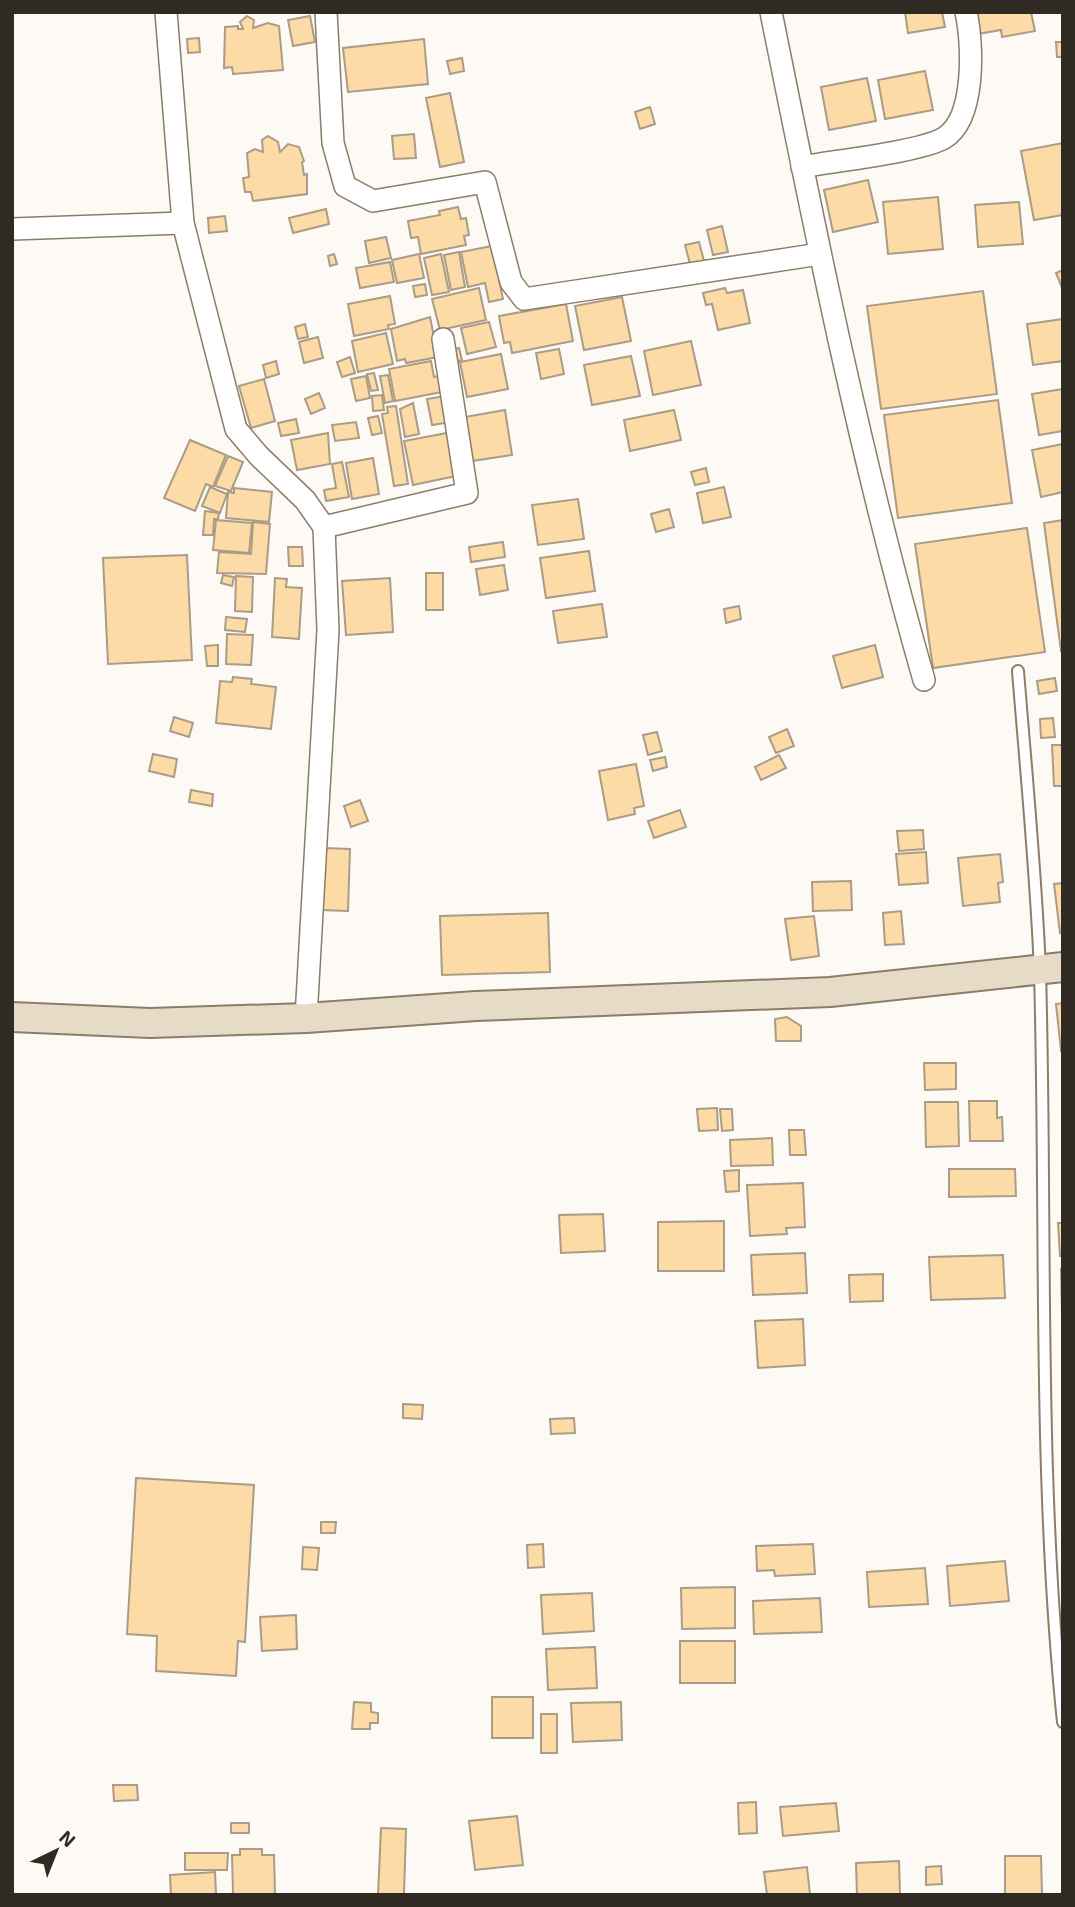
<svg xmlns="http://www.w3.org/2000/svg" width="1075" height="1907" viewBox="0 0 1075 1907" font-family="'Exo 2',sans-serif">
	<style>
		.building { fill: #fcdba6; stroke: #aa9c86; stroke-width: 2 }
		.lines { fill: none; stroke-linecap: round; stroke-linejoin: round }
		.lane-casing { stroke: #8b7d68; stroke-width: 14 }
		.street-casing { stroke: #8b7d68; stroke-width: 24 }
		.secondary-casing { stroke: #8b7d68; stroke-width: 32 }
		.lane { stroke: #fff; stroke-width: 10 }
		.street { stroke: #fff; stroke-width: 21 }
		.secondary { stroke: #e6dbc7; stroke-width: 28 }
	</style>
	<rect width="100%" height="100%" fill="#fdfaf6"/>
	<g class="building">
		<path d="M905 12H942L945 27 908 33Z"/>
		<path d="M974 12H1031L1035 31 1002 37 1001 30 978 34Z"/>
		<path d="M247 16 254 20 253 28 268 23 279 26 283 70 233 74 232 67 224 68 225 27 238 26V29H243L240 22Z"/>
		<path d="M310 16 315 42 293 46 288 20Z"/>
		<path d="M199 38 200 52 188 53 187 39Z"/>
		<path d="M424 39 428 84 348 92 343 48Z"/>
		<path d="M1056 42H1063V57H1057Z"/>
		<path d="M462 58 464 71 450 74 447 61Z"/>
		<path d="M925 71 933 110 885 119 878 80Z"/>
		<path d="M867 78 876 121 829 130 821 87Z"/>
		<path d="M450 93 464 162 440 167 426 98Z"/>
		<path d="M650 107 655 124 640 129 635 112Z"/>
		<path d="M414 134 416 158 394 159 392 136Z"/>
		<path d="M268 136 278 142 280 152 288 144 299 147 304 161 302 162 304 175 307 174V194L253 201 251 192H245L243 178 249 177 247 153 255 149 263 152 262 140Z"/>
		<path d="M1063 143V215L1034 220 1021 151Z"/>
		<path d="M868 180 878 222 833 232 824 190Z"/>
		<path d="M938 197 943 249 888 254 883 202Z"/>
		<path d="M1019 202 1023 244 978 247 975 205Z"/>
		<path d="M458 207 461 219 466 218 469 235 464 236 466 245 421 254 418 237 411 238 408 221 440 215 439 211Z"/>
		<path d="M326 209 329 224 293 233 289 218Z"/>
		<path d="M225 216 227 231 209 233 208 218Z"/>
		<path d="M722 226 728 252 713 255 707 230Z"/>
		<path d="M386 237 391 258 369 263 365 241Z"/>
		<path d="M699 242 704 261 690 264 685 245Z"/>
		<path d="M492 246 503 299 489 302 485 283 468 287 461 252Z"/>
		<path d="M459 252 465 287 451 290 444 255Z"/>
		<path d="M334 254 337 264 330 266 328 256Z"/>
		<path d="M419 254 424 278 397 283 392 260Z"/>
		<path d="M441 254 449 292 432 295 424 258Z"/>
		<path d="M390 262 394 282 360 288 356 268Z"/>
		<path d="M1063 270V290L1056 273Z"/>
		<path d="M425 284 427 295 415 297 413 286Z"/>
		<path d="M479 288 486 320 440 330 432 299Z"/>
		<path d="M725 288 727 293 743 290 750 323 718 330 712 304 706 305 703 293Z"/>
		<path d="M983 291 997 394 881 409 867 306Z"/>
		<path d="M390 296 395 324 388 325 389 329 354 336 348 304Z"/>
		<path d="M622 297 631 341 584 350 575 306Z"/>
		<path d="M566 304 573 341 512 353 510 342 504 343 499 316Z"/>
		<path d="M430 317 438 357 406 363 405 359 397 361 391 329Z"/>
		<path d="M1063 319V361L1033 365 1027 324Z"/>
		<path d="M489 322 496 347 467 354 461 328Z"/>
		<path d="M305 324 308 337 298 339 295 327Z"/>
		<path d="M386 333 393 364 358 372 352 341Z"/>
		<path d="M318 337 323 358 304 363 299 342Z"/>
		<path d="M691 341 701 385 653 395 644 351Z"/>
		<path d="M459 348 462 360 453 362 451 350Z"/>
		<path d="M559 349 564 374 541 379 536 353Z"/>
		<path d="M501 354 508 389 467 397 460 362Z"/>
		<path d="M631 356 640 396 592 405 584 365Z"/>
		<path d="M350 357 355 373 342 377 337 362Z"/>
		<path d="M276 361 279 374 266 378 263 365Z"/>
		<path d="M431 361 434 377 439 376 442 392 395 401 389 369Z"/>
		<path d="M374 373 378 390 371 391 367 374Z"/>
		<path d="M388 375 393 401 385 403 380 376Z"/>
		<path d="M366 376 370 398 356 401 351 379Z"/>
		<path d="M264 379 275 421 251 428 239 386Z"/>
		<path d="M1063 389V431L1039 435 1032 394Z"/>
		<path d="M319 393 325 408 311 414 305 399Z"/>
		<path d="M382 395 384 410 373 411 372 396Z"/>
		<path d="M446 396 451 422 432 425 427 399Z"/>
		<path d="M998 400 1012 503 898 518 884 415Z"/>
		<path d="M413 403 419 434 405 437 400 409Z"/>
		<path d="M396 406 408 484 394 486 382 414 388 413 387 407Z"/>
		<path d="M505 410 512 455 472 461 465 417Z"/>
		<path d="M674 410 681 440 630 451 624 420Z"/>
		<path d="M378 416 382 433 372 435 368 418Z"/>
		<path d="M296 419 299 433 281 436 278 423Z"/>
		<path d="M356 422 359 438 335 441 332 425Z"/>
		<path d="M328 433 330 464 297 470 291 440Z"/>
		<path d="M447 433 456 476 413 485 404 441Z"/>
		<path d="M190 440 226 455 213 487 206 484 195 511 164 498Z"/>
		<path d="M1063 444V492L1041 497 1032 450Z"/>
		<path d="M228 456 243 462 231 491 215 486Z"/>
		<path d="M373 458 379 494 352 499 346 463Z"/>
		<path d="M342 462 349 497 326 501 324 490 336 488 332 464Z"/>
		<path d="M706 468 709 482 695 485 691 472Z"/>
		<path d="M210 487 227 494 220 513 202 506Z"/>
		<path d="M724 487 731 517 703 523 697 493Z"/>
		<path d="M234 488 272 492 269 522 226 518 228 492 234 493Z"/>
		<path d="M578 499 584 539 538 545 532 505Z"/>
		<path d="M669 509 674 527 656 532 651 514Z"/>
		<path d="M205 511 219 513 218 519H214L213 535H203Z"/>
		<path d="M216 520 252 523 249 553 213 550Z"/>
		<path d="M1063 520V651H1061L1044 523Z"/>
		<path d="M253 522 270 524 266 574 217 573 219 552 251 554Z"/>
		<path d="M1027 528 1045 652 933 668 915 544Z"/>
		<path d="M503 542 505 557 471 562 469 547Z"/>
		<path d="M288 547H302L303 566H289Z"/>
		<path d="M589 551 595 591 546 598 540 558Z"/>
		<path d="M187 555 192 660 108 664 103 558Z"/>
		<path d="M504 565 508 590 480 595 476 569Z"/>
		<rect x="426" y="573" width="17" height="37"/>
		<path d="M223 575 234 577 232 586 221 583Z"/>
		<path d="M236 576 253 577 252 612 235 611Z"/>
		<path d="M275 578 287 579 286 587 302 588 299 639 272 637Z"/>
		<path d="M390 578 393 632 346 635 342 581Z"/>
		<path d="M602 604 607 637 558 643 553 611Z"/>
		<path d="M739 606 741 619 726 623 724 609Z"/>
		<path d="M226 617 247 619 245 632 225 630Z"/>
		<path d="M227 634 253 635 251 665 226 664Z"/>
		<path d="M218 645V666H207L205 646Z"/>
		<path d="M875 645 883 677 842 688 833 656Z"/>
		<path d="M233 677 252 679 251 684 276 687 271 729 216 723 220 681 232 682Z"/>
		<path d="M1055 678 1057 691 1039 694 1037 681Z"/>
		<path d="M174 717 193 723 189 737 170 731Z"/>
		<path d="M1053 718 1055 737 1041 738 1040 719Z"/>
		<path d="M787 729 794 746 776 753 769 737Z"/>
		<path d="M657 732 662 751 648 755 643 735Z"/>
		<path d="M1052 745H1063V786H1054Z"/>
		<path d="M153 754 177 759 174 777 149 771Z"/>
		<path d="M779 755 786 768 761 780 755 767Z"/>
		<path d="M665 757 667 767 653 771 650 760Z"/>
		<path d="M636 764 644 806 634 808 635 814 608 820 599 771Z"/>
		<path d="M191 790 213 794 212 806 189 802Z"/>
		<path d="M360 800 368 821 351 827 344 806Z"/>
		<path d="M680 810 686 827 654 838 648 821Z"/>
		<path d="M923 830 924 849 899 851 897 831Z"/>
		<path d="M323 848 350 849 348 911 321 910Z"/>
		<path d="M926 852 928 883 899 885 896 854Z"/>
		<path d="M1000 854 1003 882 998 883 1000 902 963 906 958 858Z"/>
		<path d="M851 881 852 910 813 911 812 882Z"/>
		<path d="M1063 883V933H1060L1054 884Z"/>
		<path d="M901 911 904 944 885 945 883 913Z"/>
		<path d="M548 913 550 972 442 975 440 916Z"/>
		<path d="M814 916 819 956 791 960 785 919Z"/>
		<path d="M1063 1003V1051H1061L1056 1004Z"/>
		<path d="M787 1017 801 1026V1041H776L775 1019Z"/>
		<path d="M924 1063H956V1089L925 1090Z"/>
		<path d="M969 1101H997V1118L1002 1117 1003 1141H970Z"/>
		<path d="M925 1102H958L959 1146 926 1147Z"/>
		<path d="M717 1108 718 1130 699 1131 697 1109Z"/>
		<path d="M720 1109H732L733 1130 722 1131Z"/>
		<path d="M789 1130H804L806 1155H790Z"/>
		<path d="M772 1138 773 1165 731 1166 730 1140Z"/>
		<path d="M949 1169H1015L1016 1196 949 1197Z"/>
		<path d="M739 1170V1191L726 1192 724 1171Z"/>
		<path d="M803 1183 805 1227 786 1228 787 1234 750 1236 747 1185Z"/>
		<path d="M603 1214 605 1251 561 1253 559 1215Z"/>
		<path d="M724 1221V1271H658V1222Z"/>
		<path d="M1058 1223H1063V1256H1060Z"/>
		<path d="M805 1253 807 1293 753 1295 751 1255Z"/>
		<path d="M1003 1255 1005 1298 931 1300 929 1257Z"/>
		<path d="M1061 1269H1063V1314H1062Z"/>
		<path d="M883 1274V1301L850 1302 849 1275Z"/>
		<path d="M803 1319 805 1365 758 1368 755 1321Z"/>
		<path d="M403 1404 423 1405 422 1419 403 1418Z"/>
		<path d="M574 1418 575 1433 551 1434 550 1419Z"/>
		<path d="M136 1478 254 1485 245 1642 238 1641 236 1676 156 1671 157 1636 127 1634Z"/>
		<path d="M321 1522H336L335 1533H321Z"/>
		<path d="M543 1544 544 1567 528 1568 527 1545Z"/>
		<path d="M813 1544 815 1574 775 1576 774 1570 757 1571 756 1546Z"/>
		<path d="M303 1547 319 1548 317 1570 302 1569Z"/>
		<path d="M1005 1561 1009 1601 950 1606 947 1566Z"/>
		<path d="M925 1568 928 1604 869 1607 867 1572Z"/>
		<path d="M735 1587V1628L682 1629 681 1588Z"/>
		<path d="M592 1593 594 1631 543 1634 541 1595Z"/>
		<path d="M820 1598 822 1632 754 1634 753 1601Z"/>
		<path d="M296 1615 297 1649 262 1651 260 1617Z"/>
		<rect x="680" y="1641" width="55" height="42"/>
		<path d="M595 1647 597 1688 548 1690 546 1649Z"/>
		<rect x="492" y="1697" width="41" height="41"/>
		<path d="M354 1702 371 1703V1712L378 1713V1723H370V1729H352Z"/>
		<path d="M621 1702 622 1740 573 1742 571 1703Z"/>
		<rect x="541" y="1714" width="16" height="39"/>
		<path d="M113 1785H137L138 1800 114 1801Z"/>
		<path d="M756 1802 757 1833 739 1834 738 1803Z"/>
		<path d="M836 1803 839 1831 783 1836 780 1807Z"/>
		<path d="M517 1816 523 1865 475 1870 469 1821Z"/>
		<rect x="231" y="1823" width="18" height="10"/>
		<path d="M381 1828 406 1829 404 1895H378Z"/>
		<path d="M240 1849H262V1855H274L275 1894H233L232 1855H240Z"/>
		<path d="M185 1853H228L227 1870H185Z"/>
		<path d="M1005 1856H1041L1042 1894 1005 1895Z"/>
		<path d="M899 1861 900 1895H857L856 1863Z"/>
		<path d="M941 1866 942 1884 926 1885V1867Z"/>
		<path d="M807 1867 810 1895H767L764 1872Z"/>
		<path d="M215 1872 216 1895H171L170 1875Z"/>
	</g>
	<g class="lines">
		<g class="lane-casing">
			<path id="lane" d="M1018 671C1026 771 1036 871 1040 972 1047 1222 1037 1472 1063 1722"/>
		</g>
		<g class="street-casing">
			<g id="street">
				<path d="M166 12 183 223 236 429 259 456 305 500 324 527 328 630 306 1018"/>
				<path d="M326 12 333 143 345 186 373 201 485 182 511 282 524 299 820 254"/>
				<path d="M771 12C816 236 861 461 924 680"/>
				<path d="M802 167C833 161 920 152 944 138 976 119 973 44 966 12"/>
				<path d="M12 229 183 223"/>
				<path d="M324 527 467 493 443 339"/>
			</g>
		</g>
		<g class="secondary-casing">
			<path id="secondary" d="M12 1017 150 1023 306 1018 476 1006 830 992 1063 967"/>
		</g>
		<use href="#lane" class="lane"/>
		<use href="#street" class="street"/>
		<use href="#secondary" class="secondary"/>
	</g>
	<rect width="1075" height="1907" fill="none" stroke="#302b22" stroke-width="28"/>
	<g transform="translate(56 1851) rotate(43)" stroke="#fdfaf6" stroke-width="5" paint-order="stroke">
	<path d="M0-5L12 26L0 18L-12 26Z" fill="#302b22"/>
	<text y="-10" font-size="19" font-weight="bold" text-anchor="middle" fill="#302b22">N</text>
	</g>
</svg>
